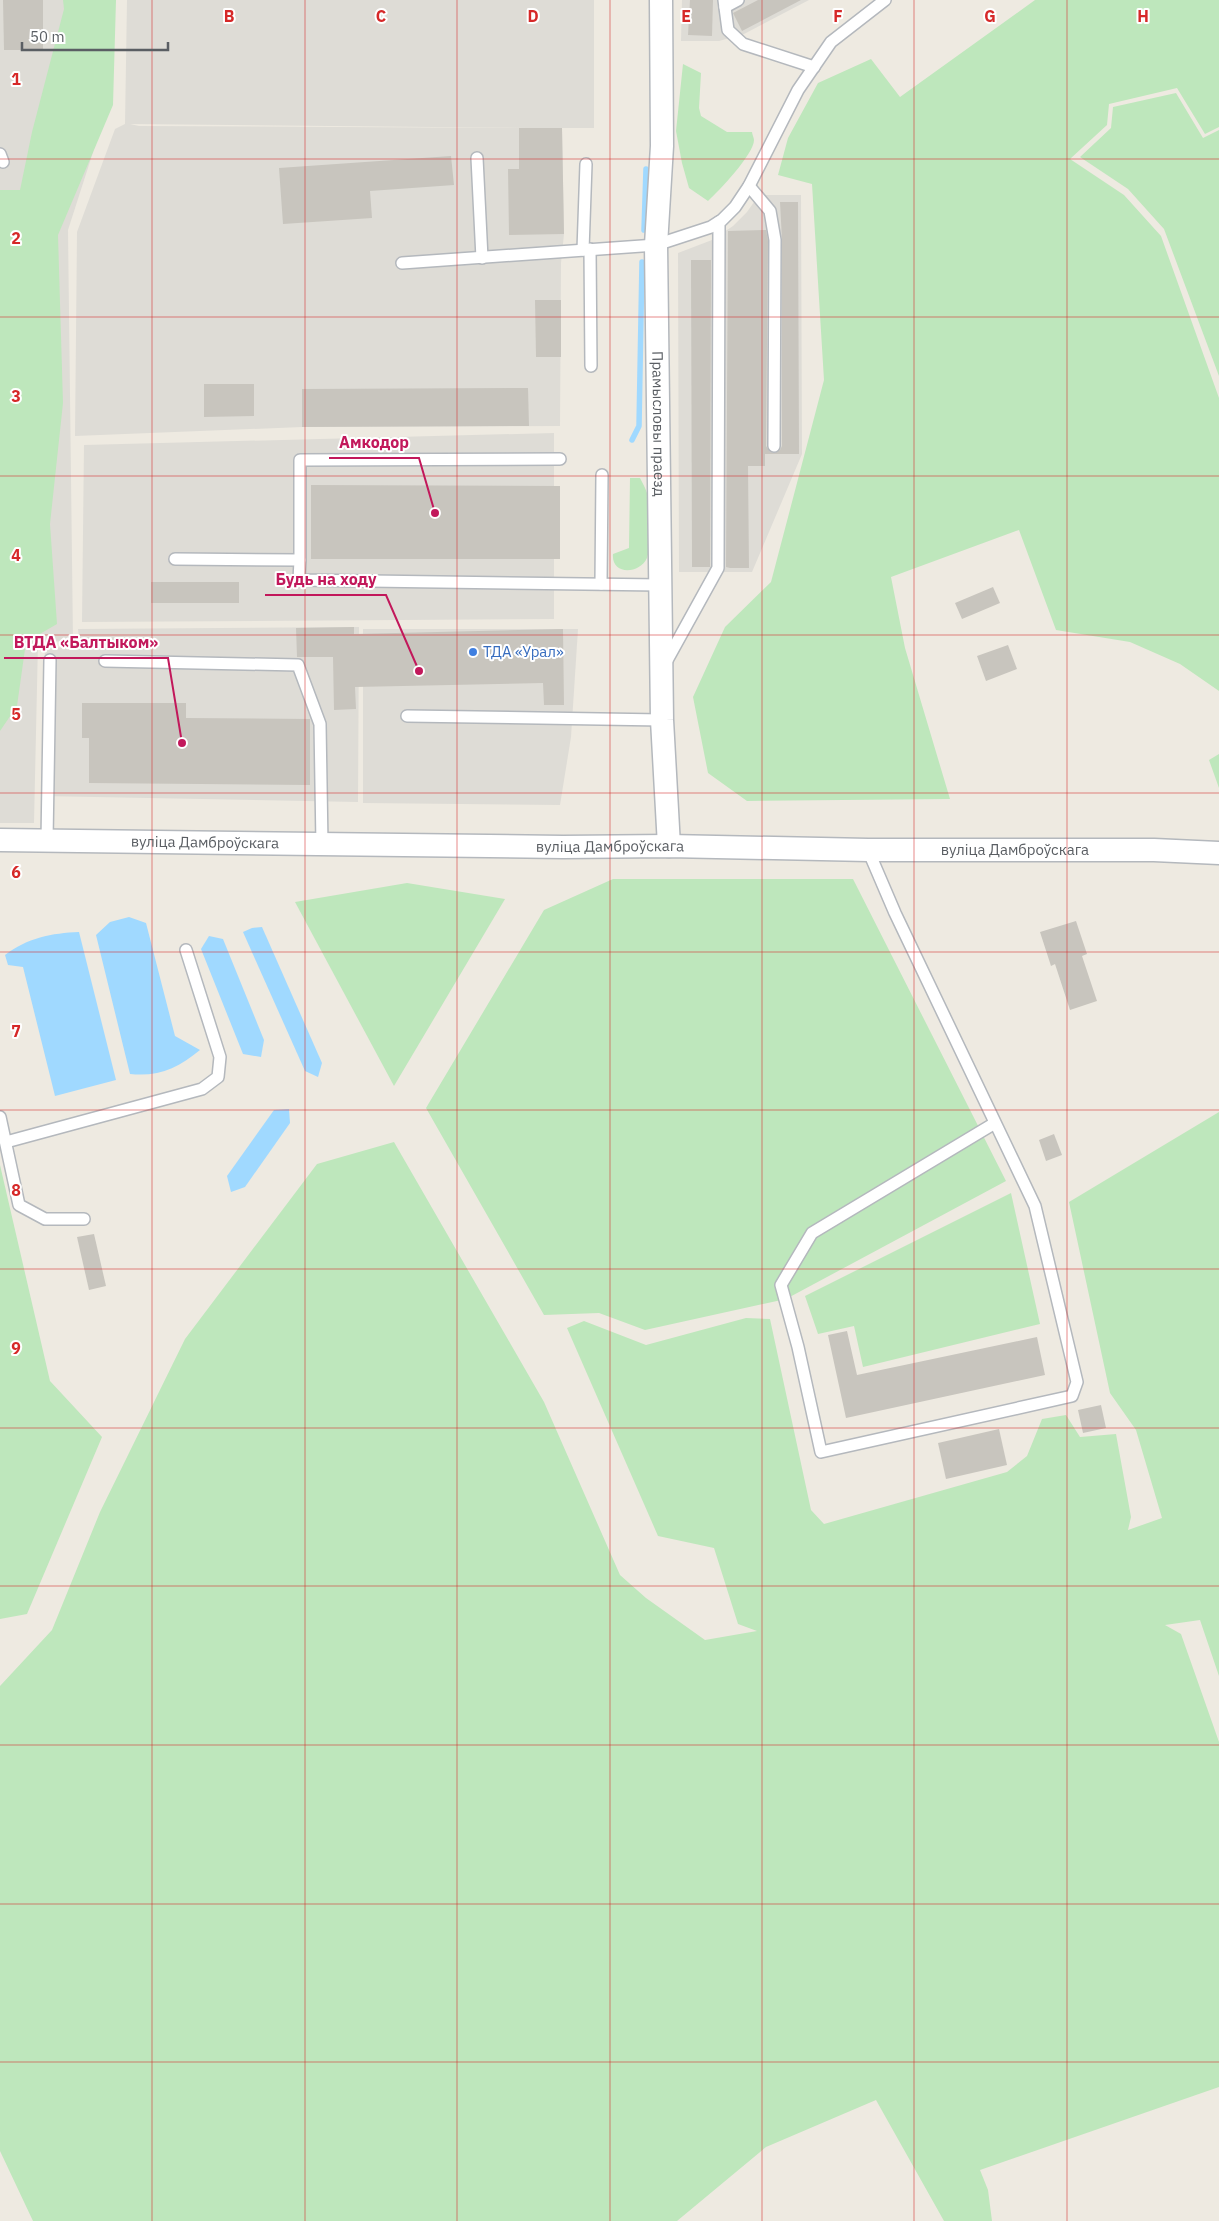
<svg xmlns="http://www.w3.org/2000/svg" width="1219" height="2221" viewBox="0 0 1219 2221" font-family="'IBM Plex Sans',sans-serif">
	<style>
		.industrial { fill: #dedcd6; fill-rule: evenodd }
		.green { fill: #bee7bc }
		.water { fill: #a0d9ff }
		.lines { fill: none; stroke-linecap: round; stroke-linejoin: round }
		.stream { stroke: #a0d9ff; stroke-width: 5.5 }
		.building { fill: #c8c5be }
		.lane-casing { stroke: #b4b8bd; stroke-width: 14 }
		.street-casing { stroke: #b4b8bd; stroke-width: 25 }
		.lane { stroke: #fff; stroke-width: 11 }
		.street { stroke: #fff; stroke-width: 22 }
		.grid { fill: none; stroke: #d62828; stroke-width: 1; stroke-opacity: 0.55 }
		.shop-dot { fill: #3f7fe0; stroke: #fff; stroke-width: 2 }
		.labels { text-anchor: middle; stroke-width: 4; stroke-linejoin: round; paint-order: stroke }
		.street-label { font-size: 15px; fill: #5a5e63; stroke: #fff }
		.shop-label { font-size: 15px; fill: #366cbe; stroke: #fff; text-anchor: start }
		.grid-label { font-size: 16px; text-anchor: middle; font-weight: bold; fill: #d62828; stroke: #fff; stroke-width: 4; stroke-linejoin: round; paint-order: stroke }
		.leader { fill: none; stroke: #c2185b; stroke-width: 2 }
		.callout-dot { fill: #c2185b; stroke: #fff; stroke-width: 2 }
		.callout-label { font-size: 16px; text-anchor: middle; font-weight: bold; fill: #c2185b; stroke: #fff; stroke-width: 4; stroke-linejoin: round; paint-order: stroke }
	</style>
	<rect width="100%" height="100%" fill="#eeeae1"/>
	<g class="industrial">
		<path d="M0 0H105L104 118 68 230 73 641 38 642 34 823H0Z"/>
		<path d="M127 0H594V128H562L564 234 561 263 560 426 302 427 75 436 77 232 115 129 125 124ZM130 124H131L528 128 139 126Z"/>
		<path d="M682 0H809L744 34 719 41H681Z"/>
		<path d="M759 195H801L802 454 752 572H679L678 253 712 240 733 226 747 212Z"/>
		<path d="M554 433V619L82 622 84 445Z"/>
		<path d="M359 627 358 802 41 796 45 647 80 648 78 629Z"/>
		<path d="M363 629H578L571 737 560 805 363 803Z"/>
	</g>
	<g class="green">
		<path d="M63 0H116L113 105 58 235 63 403 50 524 57 624 26 642 17 706 0 731V190H20L32 132 64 9Z"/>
		<path d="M1035 0H1219V127L1205 134 1177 88 1109 104 1107 125 1070 159 1124 195 1161 236 1219 398V691L1180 664 1130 642 1056 630 1019 530 891 577 905 648 950 799 747 801 708 773 693 697 725 627 771 582 824 380 812 184 778 175 788 138 818 83 871 59 900 97Z"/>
		<path d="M683 64 701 73 699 108 701 116 727 132H752C752 134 754 138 754 140 754 154 719 191 708 201L689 188 682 163 676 131Z"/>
		<path d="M1176 93 1203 138 1219 130V376L1164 229 1128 189 1080 157 1111 128 1113 107Z"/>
		<path d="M630 478H640C644 486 649 494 649 504 651 516 651 547 647 558 640 574 611 576 613 554L629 548Z"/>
		<path d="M1219 754V788L1209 760Z"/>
		<path d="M613 879H853L1006 1181 786 1299 645 1330 599 1313 544 1315 426 1108 544 910Z"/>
		<path d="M407 883 505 899 394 1086 295 902Z"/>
		<path d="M1219 1112V1676L1200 1620 1165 1625 1181 1634 1219 1742V2087L980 2170 988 2190 992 2221H944L876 2100 766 2147 677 2221H33L0 2151V1686L52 1630 100 1512 185 1339 317 1164 394 1142 544 1402 620 1575 646 1598 705 1640 757 1631 738 1624 714 1548 658 1536 567 1328 584 1321 646 1345 746 1318 770 1319 811 1510 824 1524 1007 1472 1027 1456 1042 1419 1066 1415 1080 1437 1116 1434 1131 1517 1128 1530 1162 1518 1136 1430 1110 1393 1069 1202Z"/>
		<path d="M0 1165 50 1381 102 1437 27 1614 0 1619Z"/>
		<path d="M1011 1193 1040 1324 863 1367 854 1326 818 1334 805 1296Z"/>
	</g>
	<g class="water">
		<path d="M129 917 146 923 175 1036 200 1050C178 1068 159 1077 130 1074L96 935 110 922Z"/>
		<path d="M262 927 322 1063 318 1077 305 1071 243 932 252 928Z"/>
		<path d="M79 932 116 1080 55 1096 23 967 8 965 5 955C27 938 52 933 79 932Z"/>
		<path d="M209 936 223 939 264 1040 261 1057 243 1054 201 949Z"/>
		<path d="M289 1109 290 1123 245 1187 231 1192 227 1176 274 1110Z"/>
	</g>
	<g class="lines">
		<g class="stream">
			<path d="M644 230 646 169"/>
			<path d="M632 440 639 426 642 262"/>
		</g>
	</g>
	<g class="building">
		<path d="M3 0H43V50H4Z"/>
		<path d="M690 0H713L712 36 688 35Z"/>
		<path d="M758 0H801L742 31 733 13Z"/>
		<path d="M519 128H562L564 234 509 235 508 169H519Z"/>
		<path d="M451 156 454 185 370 191 372 218 283 224 279 168Z"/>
		<path d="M780 202H798L799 454H765V466H748L749 568H730L726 567 728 231 766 230 768 241 766 446 770 452 774 453 780 450 782 446V240Z"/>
		<path d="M691 260H711L710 567H692Z"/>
		<path d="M535 300H561V357H536Z"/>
		<path d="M204 384H254V416L204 417Z"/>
		<path d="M528 388 529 426 302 427V389Z"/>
		<path d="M311 485 560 486V559H311Z"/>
		<rect x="151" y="582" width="88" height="21"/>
		<path d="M993 587 1000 603 962 619 955 603Z"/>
		<path d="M354 627V634L563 629 564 705H544L543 683 355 687 356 709 334 710 333 657H297L296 628Z"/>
		<path d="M1008 645 1017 669 986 681 977 656Z"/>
		<path d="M82 703H186V718L310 719V785L89 783V738H82Z"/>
		<path d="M1076 921 1087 954 1082 956 1097 1001 1070 1010 1055 964 1051 966 1040 932Z"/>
		<path d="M1054 1134 1062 1155 1046 1161 1039 1140Z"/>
		<path d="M94 1234 106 1286 89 1290 77 1237Z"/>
		<path d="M847 1331 857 1375 1037 1337 1045 1375 846 1418 828 1335Z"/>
		<path d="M1101 1405 1106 1428 1083 1433 1078 1410Z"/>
		<path d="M999 1429 1007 1465 946 1479 938 1443Z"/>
	</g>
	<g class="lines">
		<g class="lane-casing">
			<g id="lane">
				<path d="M724 0 728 30 743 44 814 67"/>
				<path d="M725 7 738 0"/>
				<path d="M0 154 3 162"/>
				<path d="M477 158 482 258"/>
				<path d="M749 186 770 211 775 240 774 446"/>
				<path d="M590 249 591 366"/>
				<path d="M583 250 586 164"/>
				<path d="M402 263 656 245 711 227 722 220 735 207 749 186 798 90 831 42 885 0"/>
				<path d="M175 559 300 560 299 580 660 585"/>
				<path d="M300 560V460L560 459"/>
				<path d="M601 584 602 475"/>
				<path d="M105 661 298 665 320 724 322 844"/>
				<path d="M666 662 718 568 719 222"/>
				<path d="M407 716 662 720"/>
				<path d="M47 840 50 660"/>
				<path d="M868 850 895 913 1035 1206 1077 1382 1072 1396 821 1452 798 1347 781 1285 812 1233 995 1123"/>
				<path d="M0 1117 19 1205 45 1219H84"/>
				<path d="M6 1142 202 1089 218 1077 220 1057 186 950"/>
			</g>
		</g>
		<g class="street-casing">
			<g id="street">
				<path id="s1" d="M661 0 662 146 656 245 662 720 669 846"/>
				<path id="s2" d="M0 840 563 847 669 846 868 850H1154L1219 853"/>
			</g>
		</g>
		<use href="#lane" class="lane"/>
		<use href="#street" class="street"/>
	</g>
	<path class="grid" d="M152 0V2221M305 0V2221M457 0V2221M610 0V2221M762 0V2221M914 0V2221M1067 0V2221M0 159H1219M0 317H1219M0 476H1219M0 635H1219M0 793H1219M0 952H1219M0 1110H1219M0 1269H1219M0 1428H1219M0 1586H1219M0 1745H1219M0 1904H1219M0 2062H1219"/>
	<circle class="shop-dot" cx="473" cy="652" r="5"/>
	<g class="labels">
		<g class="street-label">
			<text dy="5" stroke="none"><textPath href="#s1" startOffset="424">Прамысловы праезд</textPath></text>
			<text dy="5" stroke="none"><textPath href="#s2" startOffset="205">вуліца Дамброўскага</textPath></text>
			<text dy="5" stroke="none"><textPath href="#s2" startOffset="610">вуліца Дамброўскага</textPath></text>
			<text dy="5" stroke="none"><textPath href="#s2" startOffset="1015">вуліца Дамброўскага</textPath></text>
		</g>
		<g class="shop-label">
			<text x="483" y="657">ТДА «Урал»</text>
		</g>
	</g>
	<g class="grid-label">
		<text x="229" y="22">B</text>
		<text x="381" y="22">C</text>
		<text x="533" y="22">D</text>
		<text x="686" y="22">E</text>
		<text x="838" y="22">F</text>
		<text x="990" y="22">G</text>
		<text x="1143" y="22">H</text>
		<text x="16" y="85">1</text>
		<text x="16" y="244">2</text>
		<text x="16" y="402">3</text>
		<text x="16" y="561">4</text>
		<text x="16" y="720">5</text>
		<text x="16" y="878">6</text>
		<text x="16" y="1037">7</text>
		<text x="16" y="1196">8</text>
		<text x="16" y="1354">9</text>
	</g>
	<path class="leader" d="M435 513L419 458H329M419 671L386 595H265M182 743L168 658H4"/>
	<g class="callout-dot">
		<circle cx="435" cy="513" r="5"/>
		<circle cx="419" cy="671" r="5"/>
		<circle cx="182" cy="743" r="5"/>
	</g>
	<g class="callout-label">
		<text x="374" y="448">Амкодор</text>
		<text x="326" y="585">Будь на ходу</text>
		<text x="86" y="648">ВТДА «Балтыком»</text>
	</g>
	<path d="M22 42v8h146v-8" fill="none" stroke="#5a5e63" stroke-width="2.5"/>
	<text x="30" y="42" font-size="15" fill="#5a5e63" stroke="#ffffff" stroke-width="4" paint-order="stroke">50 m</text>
</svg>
